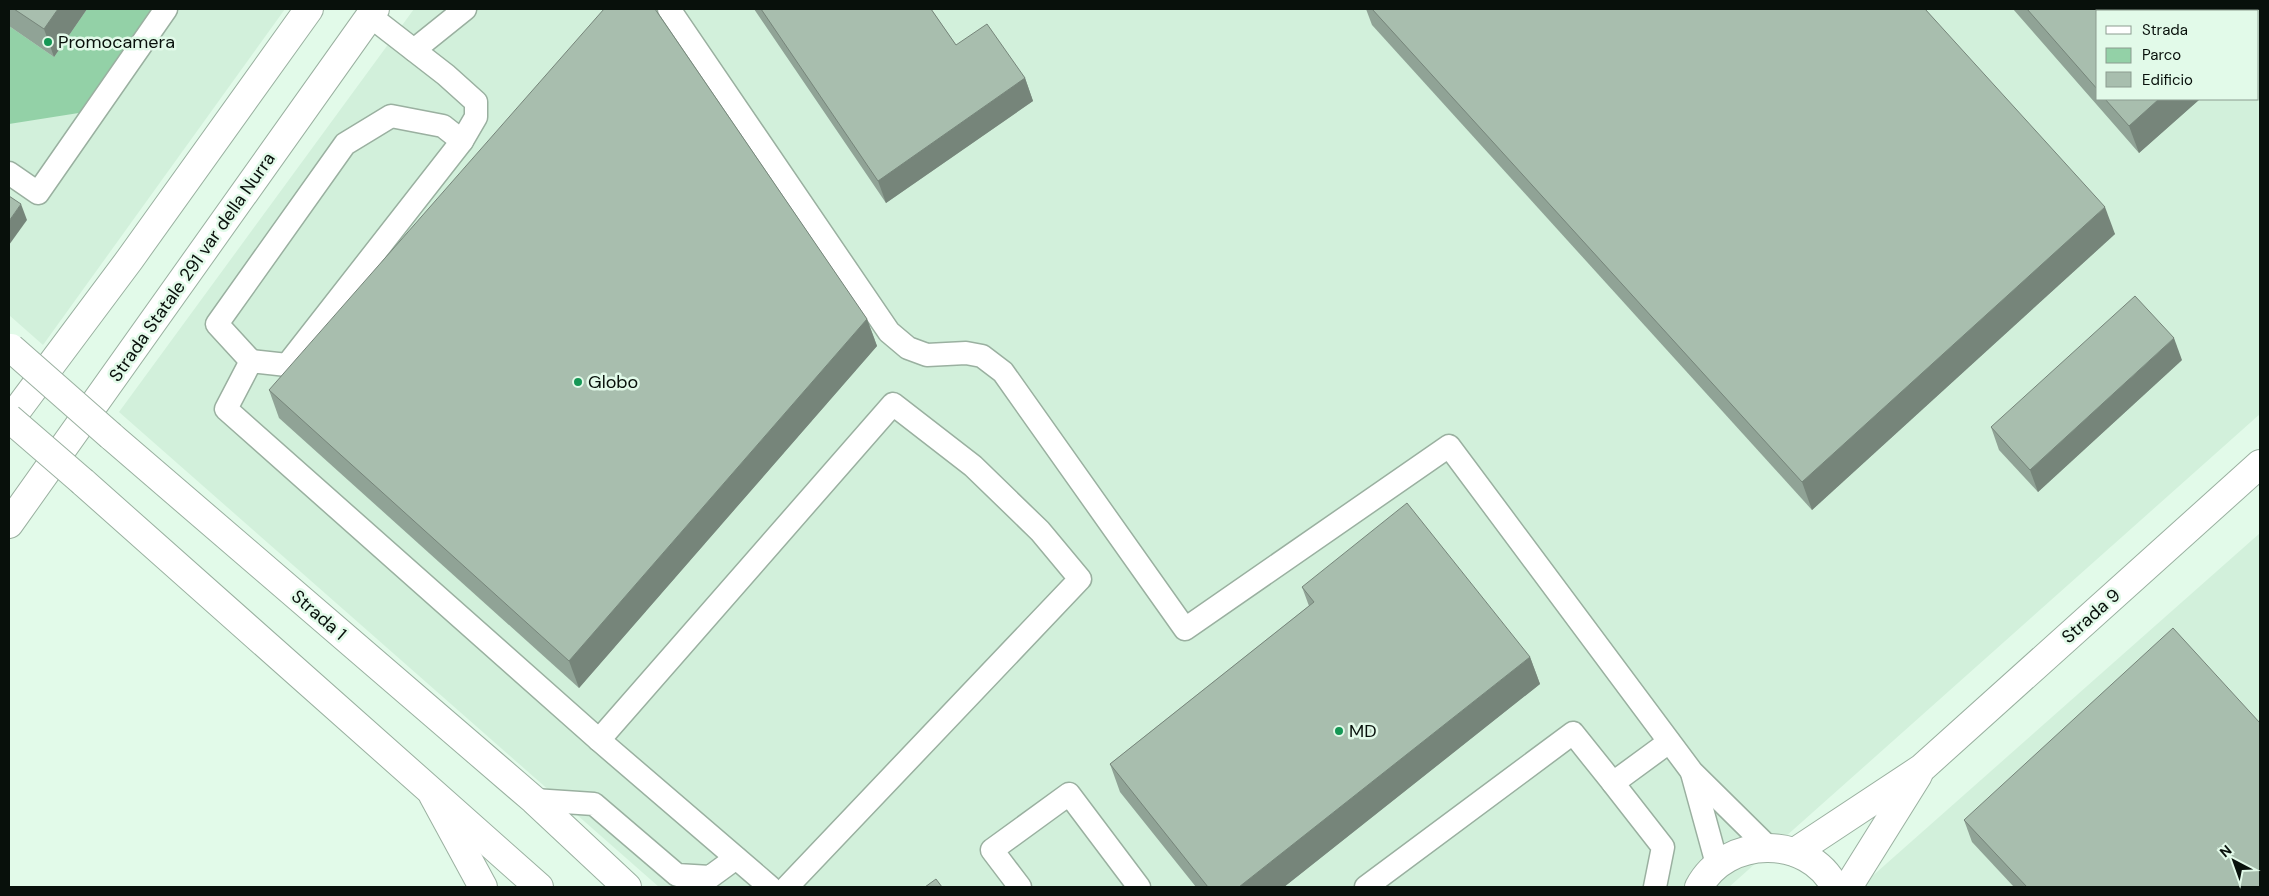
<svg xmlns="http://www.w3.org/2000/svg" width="2269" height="896" viewBox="0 0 2269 896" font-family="'DM Sans',sans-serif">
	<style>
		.built { fill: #d2f0db; fill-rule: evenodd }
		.green { fill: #93d1a7 }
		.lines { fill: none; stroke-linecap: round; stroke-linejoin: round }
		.lane-casing { stroke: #9ab0a0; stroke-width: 25 }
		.secondary-casing { stroke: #9ab0a0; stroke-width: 30 }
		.primary-casing { stroke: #9ab0a0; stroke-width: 30 }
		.lane { stroke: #fff; stroke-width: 22 }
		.secondary { stroke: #fff; stroke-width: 28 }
		.primary { stroke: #fff; stroke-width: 28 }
		.secondary-bridge-casing { stroke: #9ab0a0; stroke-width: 30; stroke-linecap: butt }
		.secondary-bridge { stroke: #fff; stroke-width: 28 }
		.wall { fill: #90a396 }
		.shaded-wall { fill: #76857a }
		.building { fill: #a8beae; stroke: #76857a }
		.poi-dot { fill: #159755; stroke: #e2fae9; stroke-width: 2 }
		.labels { text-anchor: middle; stroke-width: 5; stroke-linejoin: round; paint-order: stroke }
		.poi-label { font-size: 18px; fill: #08100b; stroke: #e2fae9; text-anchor: start }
		.street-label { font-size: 18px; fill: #08100b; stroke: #e2fae9 }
	</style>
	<rect width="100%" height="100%" fill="#e2fae9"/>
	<g class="built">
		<path d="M9 9H285L43 345 9 315Z"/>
		<path d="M414 9H2260V414L1729 887H659L119 412ZM2098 11H2258V99H2098Z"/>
		<path d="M2260 533V887H1860Z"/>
	</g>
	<path class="green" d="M87 9H155L85 112 9 124V26L54 57Z"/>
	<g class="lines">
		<g class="lane-casing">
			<g id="lane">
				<path d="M669 9 889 332 908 348 927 355 966 353 982 356 1003 372 1185 629 1449 446 1692 772 1768 847"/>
				<path d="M370 16 446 75 476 102V117L462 141 287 365 251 361 226 409 599 740 770 887"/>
				<path d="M414 50 465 9"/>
				<path d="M9 173 38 193 166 9"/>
				<path d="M251 361 217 324 345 144 391 116 443 126 462 141"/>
				<path d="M599 740 893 404 973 466 1040 531 1080 579 787 887"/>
				<path d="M1692 773 1717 864"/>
				<path d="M1613 783 1663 847 1655 887"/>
				<path d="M534 800 594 804 677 875 710 877 736 858"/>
				<path d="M1020 887 992 850 1069 794 1139 887"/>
				<path d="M1366 887 1573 733 1613 783 1669 742"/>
			</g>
		</g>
		<g class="secondary-casing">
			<g id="secondary">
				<path d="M111 436 534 800 627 887"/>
				<path d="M83 482 539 887"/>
				<path d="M1795 852 1922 768 2260 464"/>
				<path d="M1699 887C1726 836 1808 834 1835 887"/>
				<path d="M1848 887 1918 775"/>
			</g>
		</g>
		<g class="primary-casing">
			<g id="primary">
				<path d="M9 421 130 259 309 9"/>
				<path d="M9 524 375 9"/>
				<path d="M433 795 483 887"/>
			</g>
		</g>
		<use href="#lane" class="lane"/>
		<use href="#secondary" class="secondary"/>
		<use href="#primary" class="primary"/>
		<g class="secondary-bridge-casing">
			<g id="secondary-bridge">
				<path d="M11 348 111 436"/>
				<path d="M9 418 83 482"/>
			</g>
		</g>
		<use href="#secondary-bridge" class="secondary-bridge"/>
	</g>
	<g class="wall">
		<path d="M9 9H87L54 57 9 26Z"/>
		<path d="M754 9H931L956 45 1025 78 1033 101 886 203Z"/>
		<path d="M1366 9H1925L2115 234 1812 510 1372 25Z"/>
		<path d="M2013 9H2205L2098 11V99H2200L2139 153Z"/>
		<path d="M867 319 877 346 579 688 279 418 269 390Z"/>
		<path d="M2182 360 2038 492 1999 450 1991 427Z"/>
		<path d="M1302 587 1530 657 1540 684 1284 887H1196L1120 792 1110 764 1309 606Z"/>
		<path d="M1964 820 2260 887H2014L1972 842Z"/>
	</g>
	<g class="shaded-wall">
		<path d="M58 9H87L54 57 44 29Z"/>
		<path d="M1025 78 1033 101 886 203 878 181Z"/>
		<path d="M2159 99H2200L2139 153 2129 126Z"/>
		<path d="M21 204 27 220 9 245V221Z"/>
		<path d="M2105 207 2115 234 1812 510 1802 482Z"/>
		<path d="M867 319 877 346 579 688 569 661Z"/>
		<path d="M2174 338 2182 360 2038 492 2030 470Z"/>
		<path d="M1530 657 1540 684 1284 887H1239Z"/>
	</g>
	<g class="building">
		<path d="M14 9H58L44 29Z"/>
		<path d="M604 9H655L867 319 569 661 269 390Z"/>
		<path d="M761 9H931L956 45 987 24 1025 78 878 181Z"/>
		<path d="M1372 9H1925L2105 207 1802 482Z"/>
		<path d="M2027 9H2205L2208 11H2098V90Z"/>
		<path d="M2105 99H2159L2129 126Z"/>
		<path d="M9 196 21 204 9 221Z"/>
		<path d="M2135 296 2174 338 2030 470 1991 427Z"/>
		<path d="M1407 503 1530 657 1239 887H1208L1110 764 1314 602 1302 587Z"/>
		<path d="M2173 628 2260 723V887H2027L1964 820Z"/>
		<path d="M936 879 942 887H925Z"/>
	</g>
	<g class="poi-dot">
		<circle cx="48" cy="42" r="5"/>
		<circle cx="578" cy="382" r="5"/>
		<circle cx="1339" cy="731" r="5"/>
	</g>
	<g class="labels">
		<g class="poi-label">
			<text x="58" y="48">Promocamera</text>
			<text x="588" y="388">Globo</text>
			<text x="1349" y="737">MD</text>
		</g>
		<g class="street-label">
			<text transform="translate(192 267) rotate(-55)" y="6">Strada Statale 291 var della Nurra</text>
			<text transform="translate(319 615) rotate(41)" y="6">Strada 1</text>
			<text transform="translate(2091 616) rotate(-42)" y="6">Strada 9</text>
		</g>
	</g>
	<rect width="2269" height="896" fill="none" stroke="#08100b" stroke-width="20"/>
	<rect x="2096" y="10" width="162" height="90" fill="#e2fae9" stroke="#8b9c90"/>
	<rect x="2106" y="26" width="25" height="8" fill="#ffffff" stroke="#8b9c90"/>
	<text x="2142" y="35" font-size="15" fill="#08100b">Strada</text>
	<rect x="2106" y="48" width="25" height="15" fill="#93d1a7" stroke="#8b9c90"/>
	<text x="2142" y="60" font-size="15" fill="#08100b">Parco</text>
	<rect x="2106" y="72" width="25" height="15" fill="#a8beae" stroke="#8b9c90"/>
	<text x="2142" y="85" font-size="15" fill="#08100b">Edificio</text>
	<g transform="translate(2234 861) rotate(319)" stroke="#e2fae9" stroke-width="4" paint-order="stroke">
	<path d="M0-4L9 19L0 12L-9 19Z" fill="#08100b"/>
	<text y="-8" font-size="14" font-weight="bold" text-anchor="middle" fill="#08100b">N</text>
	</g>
</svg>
